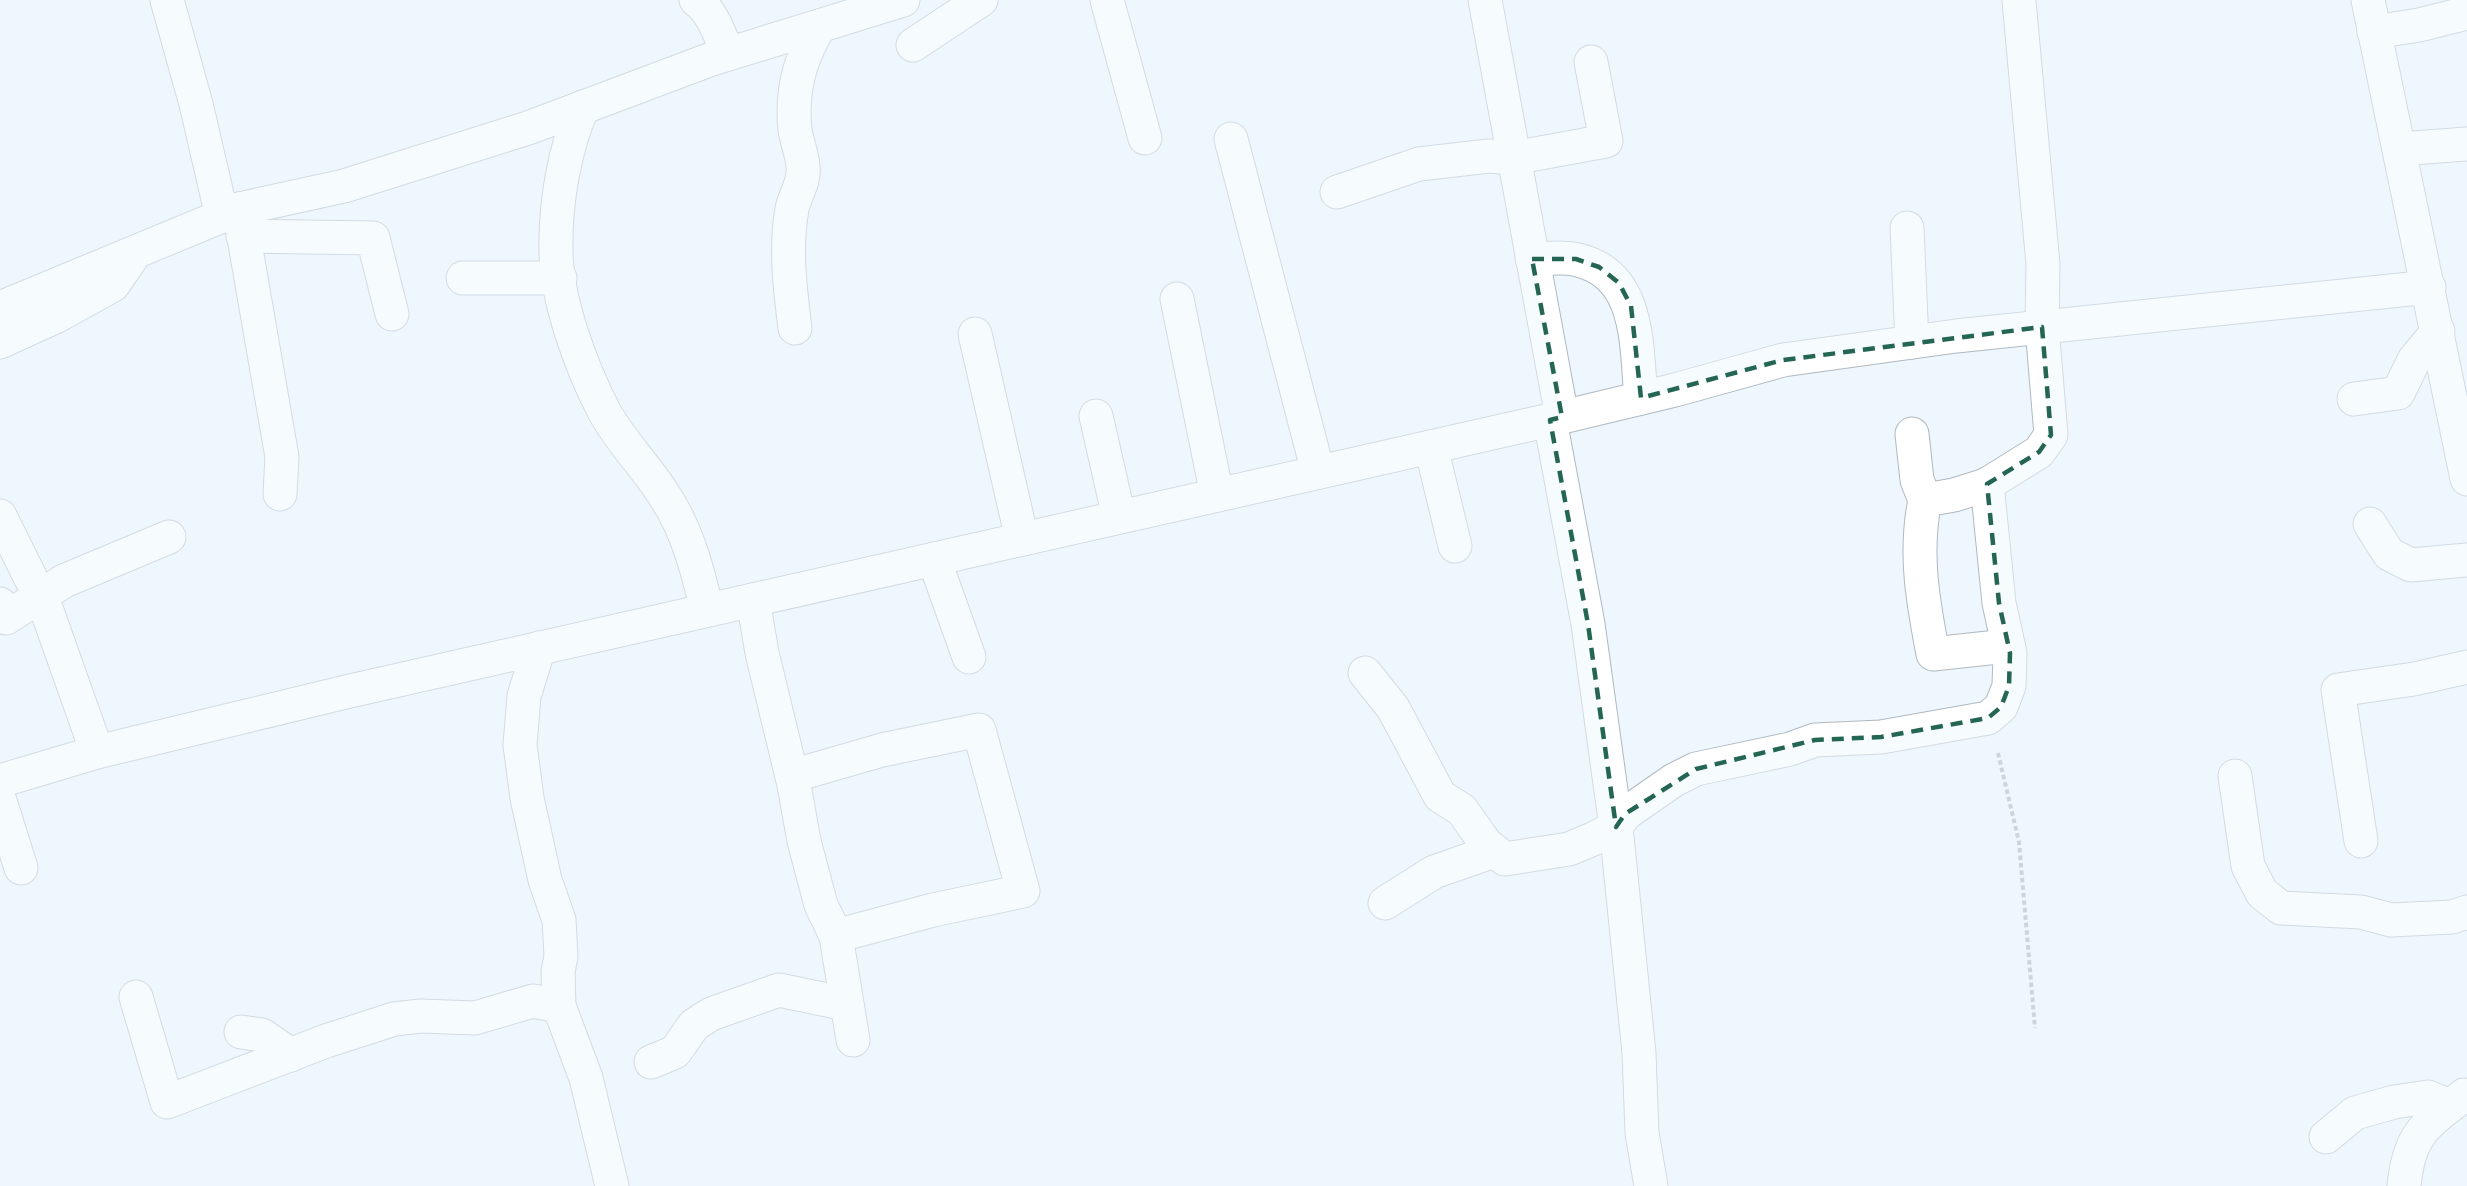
<svg xmlns="http://www.w3.org/2000/svg" width="2467" height="1186" viewBox="0 0 2467 1186" font-family="Merriweather,serif">
	<style>
		.lines { fill: none; stroke-linecap: round; stroke-linejoin: round }
		.street-casing { stroke: #afb9c1; stroke-width: 35 }
		.path { stroke: #a5acb1; stroke-width: 4; stroke-dasharray: 4.5 3; stroke-linecap: butt }
		.street { stroke: #fff; stroke-width: 33 }
		.marked { fill: none; stroke: #246553; stroke-width: 4.5; stroke-dasharray: 12 8; stroke-linejoin: round }
	</style>
	<rect width="100%" height="100%" fill="#eef7fd"/>
	<g class="lines">
		<g class="street-casing">
			<g id="street">
				<path d="M167 0 196 104 222 216"/>
				<path d="M696 0C713 12 720 36 728 54"/>
				<path d="M1107 0 1145 138"/>
				<path d="M1485 0 1562 417"/>
				<path d="M2368 0 2467 479"/>
				<path d="M2374 32 2419 25 2467 13"/>
				<path d="M913 45 981 0"/>
				<path d="M583 107C564 148 555 206 556 250 556 299 581 367 604 411 620 441 644 464 662 492 687 528 697 568 707 610"/>
				<path d="M1231 139 1318 472"/>
				<path d="M2399 149 2467 144"/>
				<path d="M1337 192 1419 164 1489 156 1513 158 1606 141 1591 62"/>
				<path d="M239 209 282 457 280 494"/>
				<path d="M1907 228 1912 342"/>
				<path d="M243 236 373 238 392 314"/>
				<path d="M1532 259C1546 259 1564 256 1578 260 1641 275 1636 346 1641 398"/>
				<path d="M463 278H560"/>
				<path d="M1177 299 1217 495"/>
				<path d="M0 308 239 209 344 186 528 128 709 60 903 0"/>
				<path d="M795 328C790 289 785 248 792 209 795 194 805 183 803 166 802 154 797 142 795 130 791 93 800 57 820 26"/>
				<path d="M975 334 1022 539"/>
				<path d="M0 342 57 316 113 285 133 256"/>
				<path d="M2354 399 2398 393 2414 360 2438 331"/>
				<path d="M1096 416 1119 517"/>
				<path d="M1550 420 1588 624 1616 827 1639 1053 1642 1133 1651 1186"/>
				<path d="M1912 434 1917 480 1925 500"/>
				<path d="M1431 447 1455 546"/>
				<path d="M0 516 47 611 97 752"/>
				<path d="M2370 524 2389 554 2411 565 2467 560"/>
				<path d="M934 559 969 657"/>
				<path d="M753 600 762 653 794 785 804 841 821 905 836 936 853 1040"/>
				<path d="M0 604 6 618 64 581 169 537"/>
				<path d="M2007 646 1933 654C1923 602 1914 553 1925 500L1954 495 1986 485 2039 452 2051 435 2042 327 2043 264 2019 1"/>
				<path d="M539 648 524 696 520 745 527 798 545 880 559 920 561 956 558 972 559 1006 586 1078 612 1186"/>
				<path d="M1365 673 1393 708 1440 796 1462 810 1486 844 1505 859 1569 849 1593 839 1616 827 1625 814 1674 780 1696 769 1790 749 1815 740 1881 737 1988 718 2001 707 2009 686 2010 653 1999 603 1987 484"/>
				<path d="M792 776 882 750 979 730 1023 891 933 910 836 936"/>
				<path d="M2235 776 2248 866 2262 893 2281 908 2361 912 2391 920 2452 917 2467 912"/>
				<path d="M0 781 97 752 350 691 1550 420 1675 390 1783 360 1956 336 2429 287"/>
				<path d="M0 801 21 868"/>
				<path d="M2361 841 2338 690 2414 679 2467 667"/>
				<path d="M1385 903 1434 872 1494 851"/>
				<path d="M136 997 167 1102 326 1041 394 1019 421 1016 475 1018 533 1001 559 1006"/>
				<path d="M241 1032 262 1035 291 1055"/>
				<path d="M651 1062 675 1052 694 1025 711 1014 779 990 846 1004"/>
				<path d="M2326 1137 2355 1113 2394 1102 2428 1097 2449 1106"/>
				<path d="M2404 1186C2409 1134 2425 1125 2464 1095"/>
			</g>
		</g>
		<path class="path" d="M1998 753 2019 842 2035 1028"/>
		<use href="#street" class="street"/>
	</g>
	<path d="M0 0H2467V1186H0ZM1532 259H1576L1599 267 1619 283 1631 306 1641 398 1783 360 2042 327 2051 435 2039 452 1987 484 1999 603 2010 653 2009 686 2001 707 1988 718 1881 737 1815 740 1696 769 1625 814 1616 827 1588 624 1550 420 1562 417Z" fill="#eef7fd" fill-opacity=".55" fill-rule="evenodd"/>
	<path class="marked" d="M1532 259H1576L1599 267 1619 283 1631 306 1641 398 1783 360 2042 327 2051 435 2039 452 1987 484 1999 603 2010 653 2009 686 2001 707 1988 718 1881 737 1815 740 1696 769 1625 814 1616 827 1588 624 1550 420 1562 417Z"/>
</svg>
